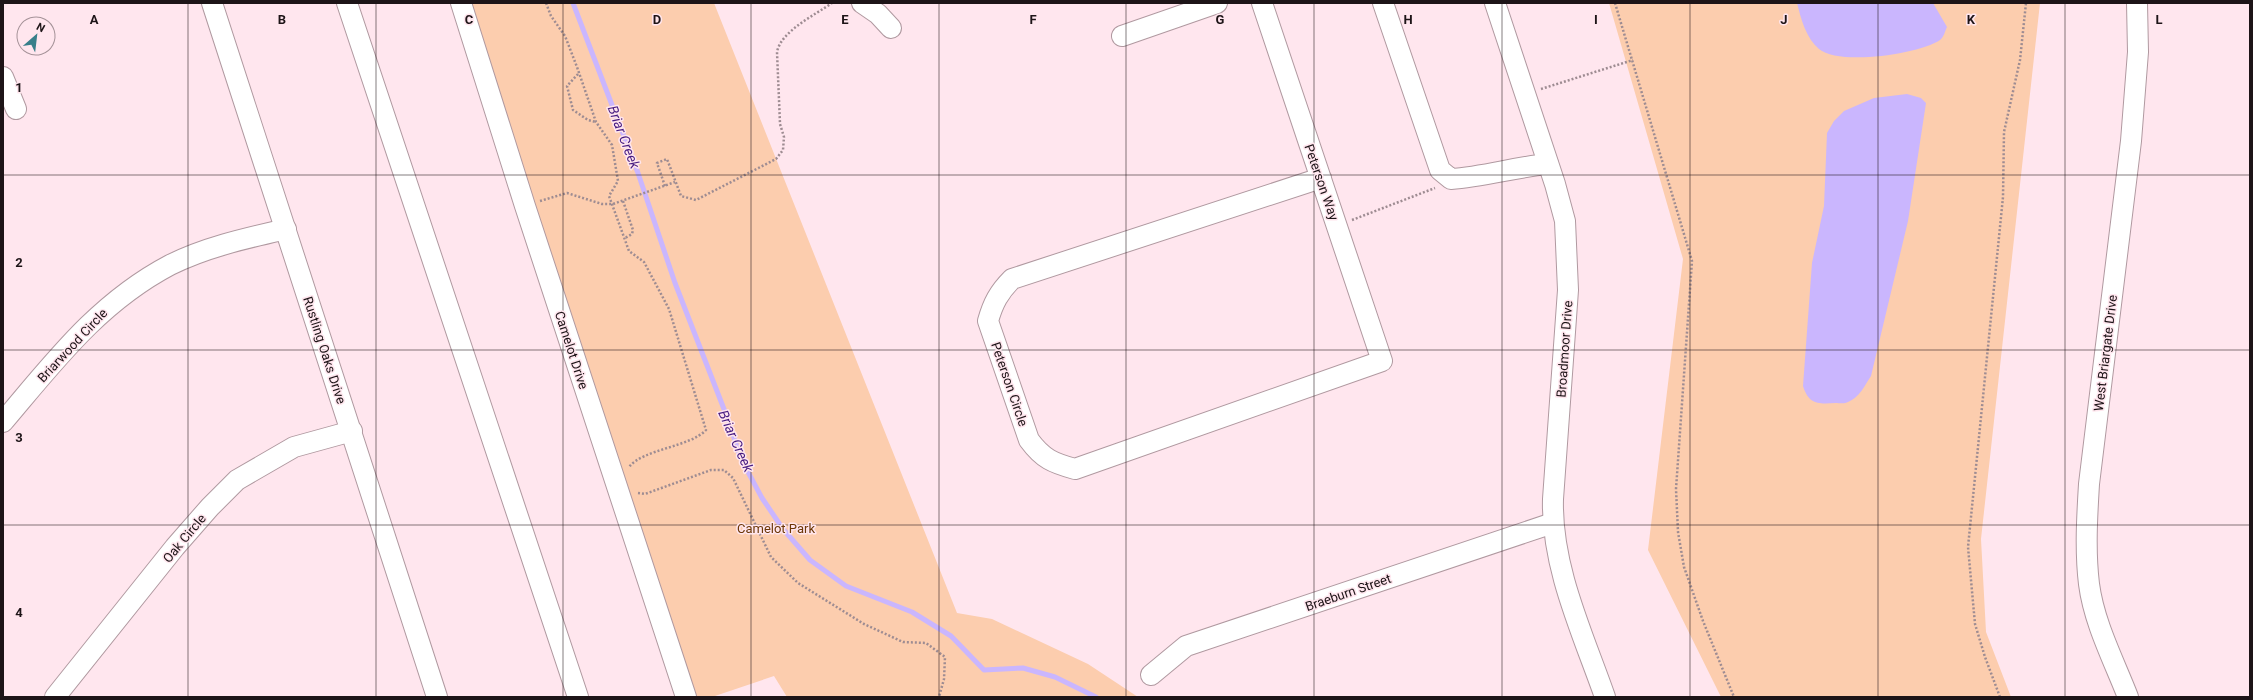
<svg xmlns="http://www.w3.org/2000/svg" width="2253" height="700" viewBox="0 0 2253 700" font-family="Roboto,sans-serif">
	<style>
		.green { fill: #fccdae }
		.water { fill: #cab6fe }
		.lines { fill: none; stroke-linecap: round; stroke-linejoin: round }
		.stream { stroke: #cab6fe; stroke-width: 5 }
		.minor-casing { stroke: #b099a0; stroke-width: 22 }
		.path { stroke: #9e8c92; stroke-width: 2.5; stroke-dasharray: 2 2; stroke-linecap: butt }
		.minor { stroke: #fff; stroke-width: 20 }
		.grid { fill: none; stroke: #1d1417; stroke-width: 1; stroke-opacity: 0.55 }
		.labels { text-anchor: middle; stroke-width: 3; stroke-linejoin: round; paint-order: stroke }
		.street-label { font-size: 13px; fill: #1d1417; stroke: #ffe6ee }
		.park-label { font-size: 13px; fill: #6c3706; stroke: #ffe6ee }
		.water-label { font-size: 14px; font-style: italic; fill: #461b80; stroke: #ffe6ee }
		.grid-label { font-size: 13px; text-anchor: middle; font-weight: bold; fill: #1d1417; stroke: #ffe6ee; stroke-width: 3; stroke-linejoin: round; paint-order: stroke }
	</style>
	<rect width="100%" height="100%" fill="#ffe6ee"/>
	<g class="green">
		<path d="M461 3H714L957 613 992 619 1088 664 1138 697H787L774 676 712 697H688Z"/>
		<path d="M1609 3H2040L1981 539 1986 632 2011 697H1721L1648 550 1683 259Z"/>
	</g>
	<g class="water">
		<path d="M1797 3H1933L1947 27C1945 31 1944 37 1940 40 1920 54 1839 66 1819 49 1806 38 1801 19 1797 3Z"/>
		<path d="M1907 94 1921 98 1926 103 1908 221 1871 376C1865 385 1859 398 1848 402 1845 404 1839 403 1836 403 1818 404 1809 405 1803 386L1812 263 1824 206 1827 133 1834 121 1844 111 1874 98Z"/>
	</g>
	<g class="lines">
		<path class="stream" d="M573 3 638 173 675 283 729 422 740 457 762 498 783 529 810 560 846 586 912 612 951 636 984 670 1023 668 1055 677 1096 697"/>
		<g class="minor-casing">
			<g id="minor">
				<path d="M212 3 437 697"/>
				<path d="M347 3 578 697"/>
				<path d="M461 3 525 206 686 697"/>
				<path d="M862 3 878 14 891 28"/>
				<path d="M1262 3 1382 361 1075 469C1053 463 1043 459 1029 440L988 321C993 303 999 292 1012 279L1321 178"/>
				<path d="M1383 3 1440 170 1451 179C1484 177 1515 167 1548 164"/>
				<path d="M1495 3 1555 184 1565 221 1568 290 1553 499C1551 567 1583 634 1605 697"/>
				<path d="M1122 36 1217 3"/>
				<path d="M3 77 16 109"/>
				<path d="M3 422C54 362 98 303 170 265 206 247 247 238 286 229"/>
				<path d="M1151 675 1186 646 1553 523"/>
				<path d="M55 697 175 547 210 507 237 480 294 447 352 431"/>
				<path d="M2128 697C2114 661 2094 623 2089 584 2085 551 2087 517 2089 484L2131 141 2138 52 2137 3"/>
			</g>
		</g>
		<g class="path">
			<path d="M546 3 551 16 565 36 577 67 596 122 612 145 618 181 609 196 629 251 644 262 669 309 706 430C690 447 643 449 629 467"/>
			<path d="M1615 3 1692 261 1676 489 1678 532 1684 567 1703 621 1734 697"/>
			<path d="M578 74 567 86 573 110 588 120 596 122"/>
			<path d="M1541 89 1633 60"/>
			<path d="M665 186 657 163 667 159 681 196 696 200 776 159 783 150 784 137 780 124 777 52C781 31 815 15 832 3"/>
			<path d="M540 201 567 193 602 204H613L675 182"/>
			<path d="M623 201 633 230 632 234 625 238"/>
			<path d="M1352 220 1435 188"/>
			<path d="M638 493 645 494 711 470H724L733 478 771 557 798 583 864 624 903 642 926 643 945 657 944 679 939 697"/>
			<path d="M2000 697 1985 657 1975 624 1968 547 2003 197 2004 132 2020 60 2026 3"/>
		</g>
		<use href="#minor" class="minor"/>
	</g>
	<path class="grid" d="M188 3V697M376 3V697M563 3V697M751 3V697M939 3V697M1126 3V697M1314 3V697M1502 3V697M1690 3V697M1878 3V697M2065 3V697M3 175H2250M3 350H2250M3 525H2250"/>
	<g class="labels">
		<g class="street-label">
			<text transform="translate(1322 182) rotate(71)" y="5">Peterson Way</text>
			<text transform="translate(72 345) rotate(-47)" y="5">Briarwood Circle</text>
			<text transform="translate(1564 349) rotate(-86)" y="5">Broadmoor Drive</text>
			<text transform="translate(325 350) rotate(72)" y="5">Rustling Oaks Drive</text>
			<text transform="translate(572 350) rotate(72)" y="5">Camelot Drive</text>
			<text transform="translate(2105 353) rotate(-83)" y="5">West Briargate Drive</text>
			<text transform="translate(1010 384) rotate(71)" y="5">Peterson Circle</text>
			<text transform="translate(184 538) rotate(-50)" y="5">Oak Circle</text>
			<text transform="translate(1348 592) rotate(-19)" y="5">Braeburn Street</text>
		</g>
		<g class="park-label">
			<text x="776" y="533">Camelot Park</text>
		</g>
		<g class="water-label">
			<text transform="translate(624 137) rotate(69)" y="5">Briar Creek</text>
			<text transform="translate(736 441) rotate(66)" y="5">Briar Creek</text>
		</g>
	</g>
	<g class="grid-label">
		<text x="94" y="24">A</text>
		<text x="282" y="24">B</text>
		<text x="469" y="24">C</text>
		<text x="657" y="24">D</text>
		<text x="845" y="24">E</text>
		<text x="1033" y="24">F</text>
		<text x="1220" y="24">G</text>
		<text x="1408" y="24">H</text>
		<text x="1596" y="24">I</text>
		<text x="1784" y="24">J</text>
		<text x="1971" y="24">K</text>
		<text x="2159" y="24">L</text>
		<text x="19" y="92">1</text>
		<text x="19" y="267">2</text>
		<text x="19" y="442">3</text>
		<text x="19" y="617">4</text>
	</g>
	<rect width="2253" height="700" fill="none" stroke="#1d1417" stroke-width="8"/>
	<g transform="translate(36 36) rotate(28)"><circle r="19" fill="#ffe6ee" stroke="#a59298"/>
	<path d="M0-3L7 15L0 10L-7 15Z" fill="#387f8a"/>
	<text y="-6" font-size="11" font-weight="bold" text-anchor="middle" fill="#1d1417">N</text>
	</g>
</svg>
